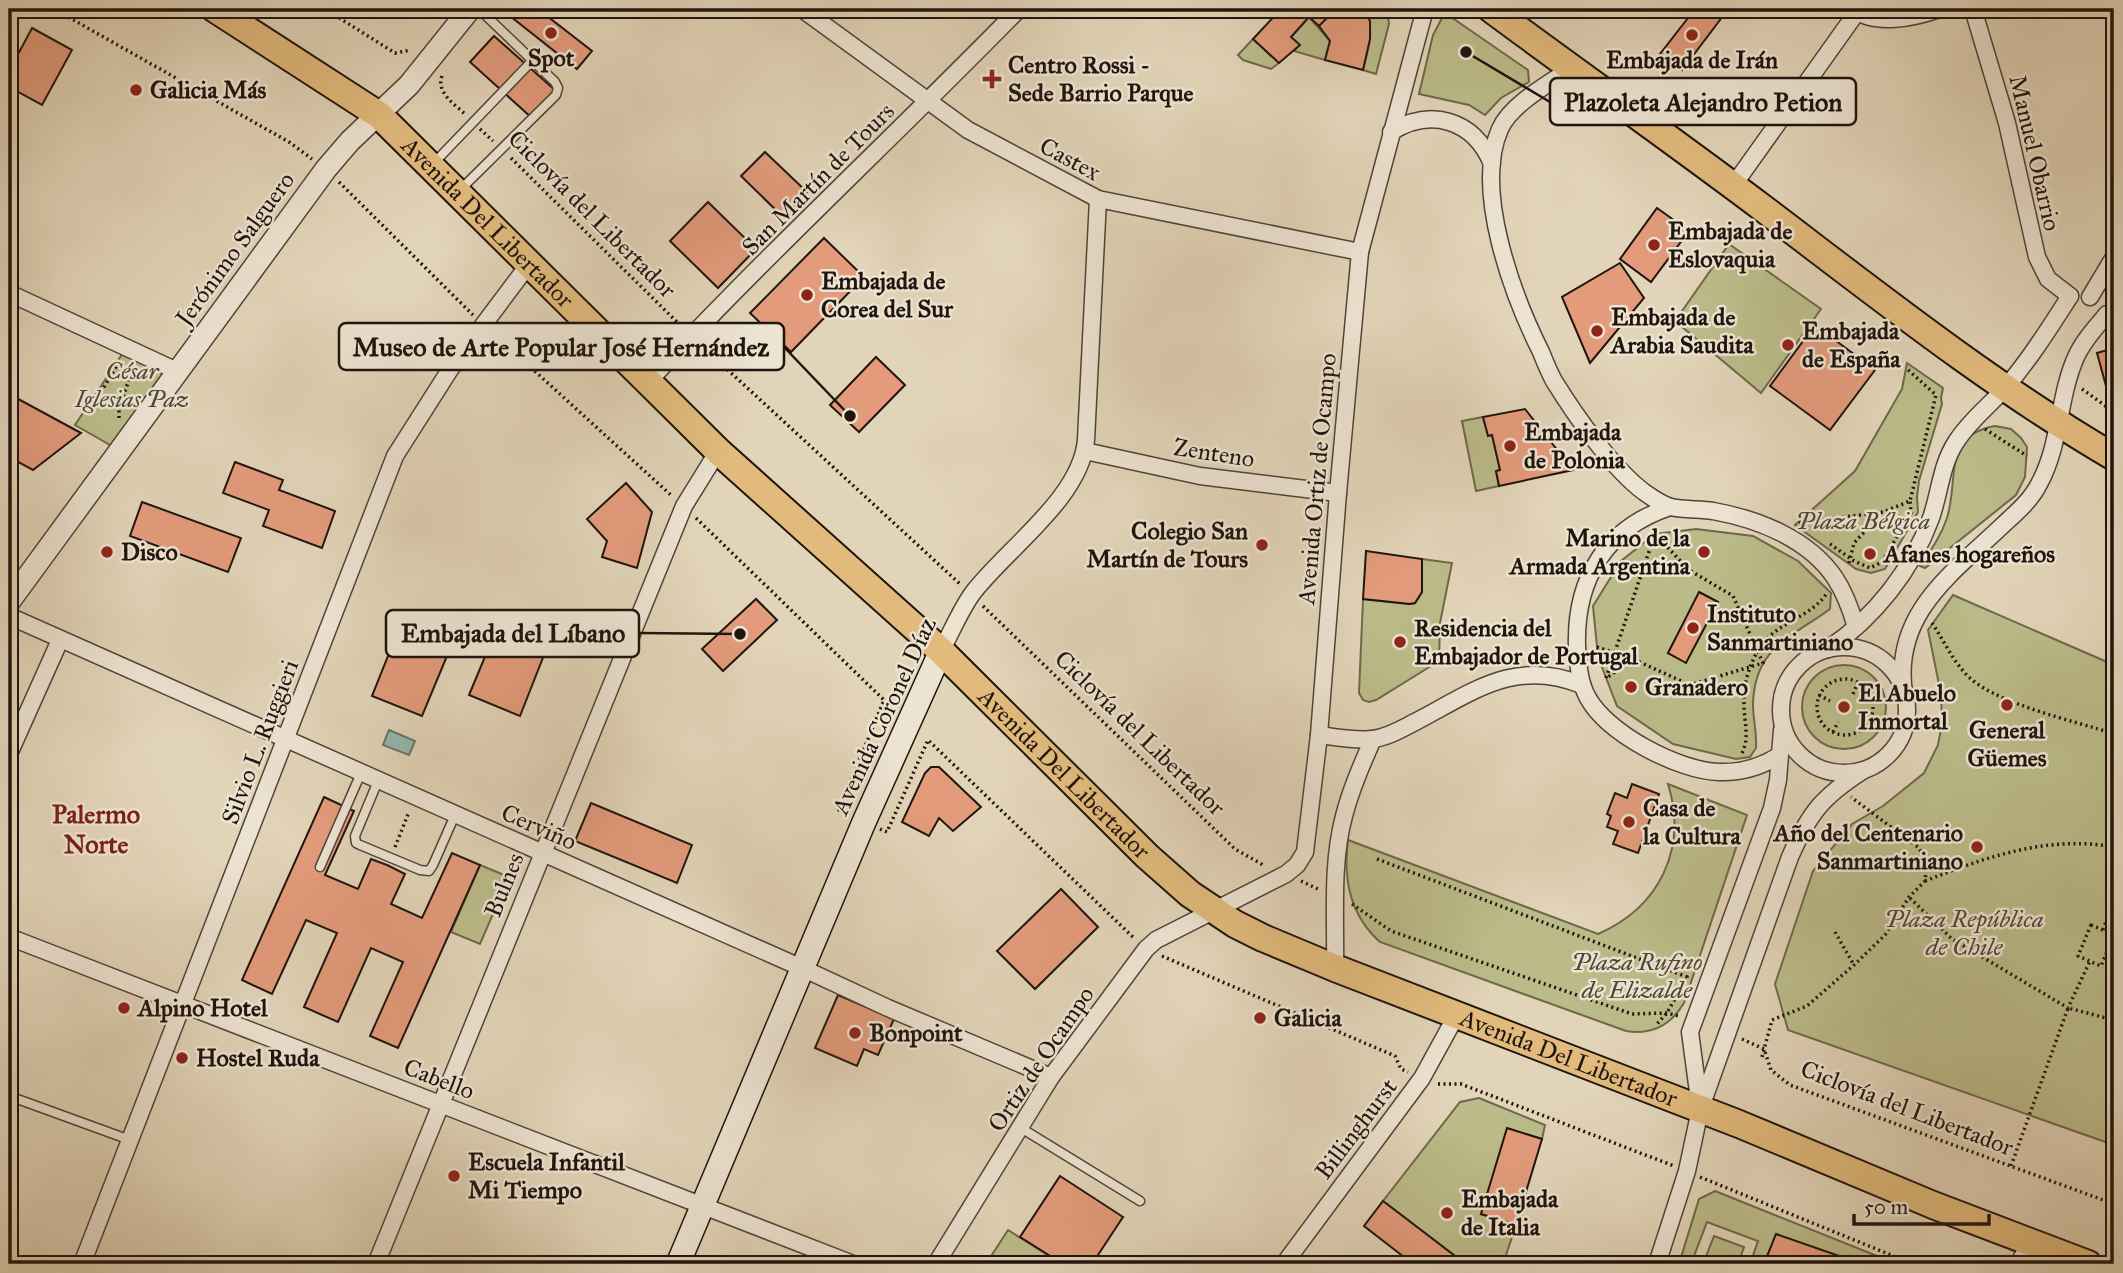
<svg xmlns="http://www.w3.org/2000/svg" width="2123" height="1273" viewBox="0 0 2123 1273" font-family="'IM FELL Great Primer',serif">
	<style>
		.green { fill: #bbbb89; stroke: #6d684c; stroke-width: 2; fill-rule: evenodd }
		.water { fill: #95b8b0; stroke: #66766f; stroke-width: 2 }
		.building { fill: #e39b7c; stroke: #1f140e; stroke-width: 2 }
		.lines { fill: none; stroke-linecap: round; stroke-linejoin: round }
		.service-casing { stroke: #504438; stroke-width: 11 }
		.minor-casing { stroke: #504438; stroke-width: 19 }
		.tertiary-casing { stroke: #504438; stroke-width: 24 }
		.secondary-casing { stroke: #1f140e; stroke-width: 26 }
		.primary-casing { stroke: #1f140e; stroke-width: 30 }
		.path { stroke: #1f140e; stroke-width: 3.5; stroke-dasharray: 2 3.5; stroke-linecap: butt }
		.service { stroke: #ece3d1; stroke-width: 8 }
		.minor { stroke: #ece3d1; stroke-width: 16 }
		.tertiary { stroke: #ece3d1; stroke-width: 21 }
		.secondary { stroke: #ece3d1; stroke-width: 23 }
		.primary { stroke: #e1ba7c; stroke-width: 26 }
		.poi-dot { fill: #8f2418; stroke: #ece3d1; stroke-width: 2.5 }
		.labels { text-anchor: middle; stroke-width: 5; stroke-linejoin: round; paint-order: stroke }
		.poi-label { font-size: 24px; font-weight: bold; fill: #1f140e; stroke: #ece3d1; text-anchor: start }
		.street-label { font-size: 24px; fill: #1f140e; stroke: #ece3d1 }
		.park-label { font-size: 24px; font-style: italic; fill: #4e4633; stroke: #ece3d1 }
		.neighbourhood-label { font-size: 26px; font-weight: bold; fill: #7a1f14; stroke: #ece3d1 }
		.leader { fill: none; stroke: #1f140e; stroke-width: 2.5 }
		.callout-dot { fill: #1f140e; stroke: #ece3d1; stroke-width: 2.5 }
		.callout { fill: #ece3d1; stroke: #1f140e; stroke-width: 2.5 }
		.callout-label { font-size: 26px; text-anchor: middle; font-weight: bold; fill: #1f140e }
	</style>
	<rect width="100%" height="100%" fill="#e2d4b8"/>
	<filter id="stains"><feTurbulence type="fractalNoise" baseFrequency=".00286" numOctaves="4"/><feColorMatrix values="0 0 0 0 .2 0 0 0 0 .09 0 0 0 0 .02 0 0 0 .5 -.17"/></filter>
	<radialGradient id="worn" r=".72"><stop offset=".6" stop-color="#630" stop-opacity="0"/><stop offset="1" stop-color="#630" stop-opacity=".3"/></radialGradient>
	<g class="green">
		<path d="M1364 9H1387L1389 24 1376 74 1363 70C1368 49 1376 28 1364 9Z"/>
		<path d="M1448 15 1528 70 1529 82 1501 98 1485 115 1469 105 1419 94 1433 35 1443 16Z"/>
		<path d="M1309 17 1330 41 1325 60 1294 51 1299 45 1291 37Z"/>
		<path d="M1253 39 1279 63 1271 69 1243 60 1238 55Z"/>
		<path d="M1729 244 1821 309 1761 393 1675 321Z"/>
		<path d="M125 350 171 373 117 449 75 425Z"/>
		<path d="M1907 363 1943 388 1941 398 1942 404 1919 481 1917 497 1918 512 1885 569 1871 573 1856 569 1795 525 1855 471 1902 389Z"/>
		<path d="M1483 417 1488 435H1492L1500 470 1496 471 1499 486 1476 491 1462 421Z"/>
		<path d="M1995 426 2011 429 2021 438 2027 447 2025 477 2016 495 1925 568 1920 566C1931 550 1941 536 1947 518 1959 480 1942 435 1995 426Z"/>
		<path d="M1696 529 1753 536 1798 561 1831 593 1830 609C1791 638 1754 647 1753 705 1753 719 1757 733 1756 748L1750 757 1736 759 1673 744 1617 706 1598 657 1593 606 1621 561 1655 534ZM1700 593 1718 602 1686 662 1668 653Z"/>
		<path d="M1422 559 1452 563 1440 623 1439 661 1376 700 1369 702 1363 700 1359 693 1363 599 1409 604 1415 603 1422 592Z"/>
		<path d="M1953 595 2114 665V1145L1788 1030 1775 984 1813 871 1852 824 1883 806 1924 773 1938 745 1942 723 1941 694 1928 630Z"/>
		<circle cx="1844" cy="707" r="42"/>
		<path d="M1668 784 1747 815 1684 1003C1671 1025 1651 1035 1626 1031L1380 942C1350 915 1343 880 1348 840L1598 934C1660 907 1688 848 1668 784Z"/>
		<path d="M480 865 509 877 480 944 451 932Z"/>
		<path d="M1479 1098 1545 1125 1542 1139 1508 1129 1481 1214 1516 1225 1503 1264H1449L1455 1256 1383 1201 1460 1102Z"/>
		<path d="M1715 1191 1897 1264H1862L1776 1234 1764 1264H1750L1758 1241 1707 1222 1691 1264H1679L1699 1199Z"/>
		<path d="M1008 1230 1062 1264H986Z"/>
		<path d="M1714 1236 1744 1247 1738 1264H1703Z"/>
	</g>
	<path class="water" d="M389 730 415 741 409 755 383 745Z"/>
	<g class="building">
		<path d="M515 9H538L592 51 577 69 510 16Z"/>
		<path d="M1281 9H1336L1319 26 1309 17 1291 37 1300 45 1279 63 1253 39Z"/>
		<path d="M1336 9H1364L1370 21V39L1363 70 1325 60 1330 41 1319 26Z"/>
		<path d="M1695 9H1715L1723 16 1682 70 1660 54Z"/>
		<path d="M32 28 72 50 42 105 9 87V71Z"/>
		<path d="M494 36 556 91 532 118 470 62Z"/>
		<path d="M765 152 807 192 783 217 741 176Z"/>
		<path d="M708 202 756 249 718 288 670 241Z"/>
		<path d="M1657 208 1689 231 1651 282 1620 259Z"/>
		<path d="M824 238 864 277 791 352 750 313Z"/>
		<path d="M1620 263 1644 298 1590 363 1562 297Z"/>
		<path d="M1815 325 1875 370 1830 430 1770 386Z"/>
		<path d="M2114 348V395L2109 397 2097 353Z"/>
		<path d="M876 357 905 385 859 432 830 405Z"/>
		<path d="M9 394 81 433 33 470 9 457Z"/>
		<path d="M1525 409 1573 470 1499 486 1496 471 1500 470 1492 435 1488 436 1483 417Z"/>
		<path d="M235 462 283 480 279 490 335 511 322 548 263 526 269 510 223 493Z"/>
		<path d="M626 483 652 512 637 568 602 557 607 541 587 519Z"/>
		<path d="M142 502 241 538 228 572 130 536Z"/>
		<path d="M1366 551 1422 559V592L1415 603 1410 604 1363 599Z"/>
		<path d="M1699 592 1718 602 1686 663 1668 653Z"/>
		<path d="M756 599 777 620 723 671 702 649Z"/>
		<path d="M494 635 544 655 520 716 469 695Z"/>
		<path d="M396 636 447 656 422 716 372 696Z"/>
		<path d="M931 767H939L981 807 953 831 939 818 929 836 902 822 925 773Z"/>
		<path d="M1632 784 1659 794 1638 853 1613 844 1618 831 1607 827 1611 816 1607 814 1615 793 1627 798Z"/>
		<path d="M324 797 354 811 325 875 358 889 371 859 387 865 405 874 391 904 422 918 452 853 480 865 398 1048 370 1036 403 962 371 948 338 1022 304 1007 337 933 306 920 272 994 242 980Z"/>
		<path d="M591 803 692 845 677 883 575 841Z"/>
		<path d="M1061 889 1098 927 1035 989 997 951Z"/>
		<path d="M838 995 894 1019 878 1055 864 1049 857 1066 815 1048Z"/>
		<path d="M1507 1128 1542 1139 1516 1225 1481 1214Z"/>
		<path d="M1060 1176 1123 1217 1092 1264H1063L1020 1237Z"/>
		<path d="M1383 1201 1455 1256 1449 1264H1413L1364 1226Z"/>
		<path d="M1776 1234 1862 1264H1764Z"/>
	</g>
	<g class="lines">
		<g class="service-casing">
			<g id="service">
				<path d="M433 164 533 60"/>
				<path d="M461 189 556 95 558 88 555 82 479 9"/>
				<path d="M378 781 355 836 356 843 360 845 420 870 429 871 433 865 455 815"/>
				<path d="M320 867 361 773"/>
				<path d="M9 1096 130 1140"/>
				<path d="M1021 1128 1140 1201"/>
			</g>
		</g>
		<g class="minor-casing">
			<g id="minor">
				<path d="M802 9 968 130 1098 199 1360 252"/>
				<path d="M1853 9C1876 26 1914 18 1939 9"/>
				<path d="M1973 9 2007 123 2037 257 2048 279 2070 296"/>
				<path d="M1572 68C1550 83 1511 104 1500 129 1473 190 1513 296 1541 352 1545 362 1549 372 1554 381 1575 415 1612 468 1644 492 1651 497 1663 505 1671 507 1684 510 1700 509 1713 511 1758 519 1809 539 1835 578 1845 593 1851 610 1856 627"/>
				<path d="M1391 132C1431 107 1474 120 1492 164"/>
				<path d="M1733 186 1857 12"/>
				<path d="M9 293 177 371"/>
				<path d="M2090 297 2114 257"/>
				<path d="M649 381C768 253 897 134 1019 9"/>
				<path d="M1085 451 1200 476 1338 493"/>
				<path d="M1670 507C1606 528 1575 579 1577 646 1578 663 1579 682 1588 698 1608 734 1679 771 1719 772 1742 773 1761 767 1780 755"/>
				<path d="M9 616 802 968 888 1008 1051 1077"/>
				<circle cx="1844" cy="710" r="63"/>
				<path d="M1828 649C1874 618 1912 570 1931 518 1940 492 1941 465 1956 442 1969 421 1990 405 2006 387 2030 359 2050 327 2070 296"/>
				<path d="M941 651C951 633 960 611 972 594 1006 549 1081 498 1086 440L1098 199"/>
				<path d="M1904 693C1892 613 1953 573 2004 524 2017 512 2031 500 2039 484 2061 444 2058 397 2076 357 2083 341 2096 327 2107 314"/>
				<path d="M1319 735C1336 737 1355 741 1373 739 1389 737 1403 728 1417 721 1474 691 1516 658 1582 685"/>
				<path d="M9 754 60 640"/>
				<path d="M9 937 853 1264"/>
				<path d="M1335 968C1336 918 1331 864 1344 816 1351 789 1362 764 1373 739"/>
				<path d="M1700 1107 1690 1032 1772 808 1778 780 1782 730"/>
				<path d="M82 1264 395 456 451 368 529 264"/>
				<path d="M376 1264 684 506 718 451"/>
				<path d="M936 1264 1051 1077 1146 949 1156 940 1286 874 1297 865 1305 852 1319 735 1338 493 1360 252 1425 9"/>
				<path d="M1284 1264 1422 1078 1456 1016"/>
				<path d="M1657 1264 1687 1171 1700 1110 1790 857C1809 813 1823 796 1864 770"/>
				<path d="M2018 1264 2032 1241"/>
			</g>
		</g>
		<g class="tertiary-casing">
			<path id="tertiary" d="M9 602 326 169 350 141 409 85 470 9"/>
		</g>
		<g class="secondary-casing">
			<path id="secondary" d="M678 1264 864 822 941 651"/>
		</g>
		<g class="primary-casing">
			<g id="primary">
				<path id="s1" d="M215 9 379 115 718 451 941 651 1147 856 1190 894 1235 924 1263 938 1335 968 1739 1124 1933 1205 2088 1264"/>
				<path d="M1491 9C1580 75 1671 139 1760 206 1875 293 1989 384 2114 457"/>
			</g>
		</g>
		<g class="path">
			<path d="M54 9 289 142 312 159"/>
			<path d="M325 9 395 53 411 50"/>
			<path d="M442 76C436 92 454 104 465 114"/>
			<path d="M480 129 493 141"/>
			<path d="M511 158 680 325"/>
			<path d="M339 182 473 315"/>
			<path d="M494 334 672 496"/>
			<path d="M703 347 960 584"/>
			<path d="M119 362 98 397 119 409"/>
			<path d="M2082 389 2114 412"/>
			<path d="M119 418V409L133 368"/>
			<path d="M1985 429 2027 456"/>
			<path d="M696 518 884 700 839 810 848 815"/>
			<path d="M1799 523 1883 512 1910 501 1936 395 1906 368"/>
			<path d="M1830 544 1854 561 1870 568 1882 562 1911 513 1910 501"/>
			<path d="M1849 563 1854 543 1881 514"/>
			<path d="M983 606 1235 849 1265 866"/>
			<path d="M1932 623C1943 639 1951 658 1965 673 1990 703 2076 721 2114 734"/>
			<path d="M1597 647 1633 659 1608 677"/>
			<path d="M1606 678 1655 534 1689 570 1733 596 1763 663 1690 685 1633 659"/>
			<circle cx="1845" cy="707" r="28"/>
			<path d="M1853 694 1858 682"/>
			<path d="M1819 695 1830 701"/>
			<path d="M1859 714 1869 719"/>
			<path d="M1833 732 1838 722"/>
			<path d="M1742 753C1750 737 1744 722 1744 705 1743 686 1748 669 1757 652 1773 622 1809 620 1827 593"/>
			<path d="M880 829 887 832 928 740 1135 939"/>
			<path d="M395 847 409 812"/>
			<path d="M1377 859 1687 977 1667 1013 1657 1024"/>
			<path d="M1301 881 1320 890"/>
			<path d="M1925 881C1986 857 2048 835 2114 847"/>
			<path d="M1910 898 1952 939 2068 1008 2090 961"/>
			<path d="M1352 904 1391 931 1632 1014 1667 1013 1679 1016"/>
			<path d="M2091 925 2114 935 2101 966 2078 956Z"/>
			<path d="M2103 930 2114 899"/>
			<path d="M1835 932 1854 965"/>
			<path d="M1162 956 1395 1056 1401 1069 1408 1072"/>
			<path d="M1742 1039 1764 1049 1771 1070 1790 1085 2114 1204"/>
			<path d="M1762 1057 1772 1020 1807 1006 1854 965 1885 935 1909 897 1925 881 1927 863 1919 848 1851 797"/>
			<path d="M1438 1084H1461L1674 1166"/>
			<path d="M2011 1166 2068 1008 2114 1020"/>
			<path d="M1700 1177 1913 1264"/>
		</g>
		<use href="#service" class="service"/>
		<use href="#minor" class="minor"/>
		<use href="#tertiary" class="tertiary"/>
		<use href="#secondary" class="secondary"/>
		<use href="#primary" class="primary"/>
	</g>
	<g class="poi-dot">
		<circle cx="551" cy="33" r="7"/>
		<circle cx="1692" cy="35" r="7"/>
		<path d="M988.5 68.5h7v7h7v7h-7v7h-7v-7h-7v-7h7z"/>
		<circle cx="136" cy="90" r="7"/>
		<circle cx="1654" cy="245" r="7"/>
		<circle cx="807" cy="295" r="7"/>
		<circle cx="1597" cy="331" r="7"/>
		<circle cx="1788" cy="345" r="7"/>
		<circle cx="1510" cy="446" r="7"/>
		<circle cx="1262" cy="545" r="7"/>
		<circle cx="107" cy="552" r="7"/>
		<circle cx="1704" cy="552" r="7"/>
		<circle cx="1870" cy="554" r="7"/>
		<circle cx="1693" cy="628" r="7"/>
		<circle cx="1400" cy="642" r="7"/>
		<circle cx="1631" cy="687" r="7"/>
		<circle cx="2007" cy="705" r="7"/>
		<circle cx="1844" cy="707" r="7"/>
		<circle cx="1629" cy="822" r="7"/>
		<circle cx="1977" cy="847" r="7"/>
		<circle cx="124" cy="1008" r="7"/>
		<circle cx="1260" cy="1018" r="7"/>
		<circle cx="855" cy="1033" r="7"/>
		<circle cx="182" cy="1058" r="7"/>
		<circle cx="454" cy="1176" r="7"/>
		<circle cx="1447" cy="1213" r="7"/>
	</g>
	<g class="labels">
		<g class="poi-label">
			<text x="551" y="66" text-anchor="middle">Spot</text>
			<text x="1692" y="68" text-anchor="middle">Embajada de Irán</text>
			<text x="1008" y="73">Centro Rossi -<tspan x="1008" dy="28">Sede Barrio Parque</tspan></text>
			<text x="150" y="98">Galicia Más</text>
			<text x="1668" y="239">Embajada de<tspan x="1668" dy="28">Eslovaquia</tspan></text>
			<text x="821" y="289">Embajada de<tspan x="821" dy="28">Corea del Sur</tspan></text>
			<text x="1611" y="325">Embajada de<tspan x="1611" dy="28">Arabia Saudita</tspan></text>
			<text x="1802" y="339">Embajada<tspan x="1802" dy="28">de España</tspan></text>
			<text x="1524" y="440">Embajada<tspan x="1524" dy="28">de Polonia</tspan></text>
			<text x="1248" y="539" text-anchor="end">Colegio San<tspan x="1248" dy="28">Martín de Tours</tspan></text>
			<text x="1690" y="546" text-anchor="end">Marino de la<tspan x="1690" dy="28">Armada Argentina</tspan></text>
			<text x="121" y="560">Disco</text>
			<text x="1884" y="562">Afanes hogareños</text>
			<text x="1707" y="622">Instituto<tspan x="1707" dy="28">Sanmartiniano</tspan></text>
			<text x="1414" y="636">Residencia del<tspan x="1414" dy="28">Embajador de Portugal</tspan></text>
			<text x="1645" y="695">Granadero</text>
			<text x="1858" y="701">El Abuelo<tspan x="1858" dy="28">Inmortal</tspan></text>
			<text x="2007" y="738" text-anchor="middle">General<tspan x="2007" dy="28">Güemes</tspan></text>
			<text x="1643" y="816">Casa de<tspan x="1643" dy="28">la Cultura</tspan></text>
			<text x="1963" y="841" text-anchor="end">Año del Centenario<tspan x="1963" dy="28">Sanmartiniano</tspan></text>
			<text x="138" y="1016">Alpino Hotel</text>
			<text x="1274" y="1026">Galicia</text>
			<text x="869" y="1041">Bonpoint</text>
			<text x="196" y="1066">Hostel Ruda</text>
			<text x="468" y="1170">Escuela Infantil<tspan x="468" dy="28">Mi Tiempo</tspan></text>
			<text x="1461" y="1207">Embajada<tspan x="1461" dy="28">de Italia</tspan></text>
		</g>
		<g class="street-label">
			<text transform="translate(2035 153) rotate(77)" y="8">Manuel Obarrio</text>
			<text transform="translate(1070 159) rotate(28)" y="8">Castex</text>
			<text transform="translate(818 179) rotate(-45)" y="8">San Martín de Tours</text>
			<text transform="translate(592 214) rotate(45)" y="8">Ciclovía del Libertador</text>
			<text dy="8" stroke="none"><textPath href="#s1" startOffset="348">Avenida Del Libertador</textPath></text>
			<text transform="translate(235 249) rotate(-54)" y="8">Jerónimo Salguero</text>
			<text transform="translate(1214 453) rotate(9)" y="8">Zenteno</text>
			<text transform="translate(1317 479) rotate(-85)" y="8">Avenida Ortiz de Ocampo</text>
			<text transform="translate(884 716) rotate(-65)" y="8">Avenida Coronel Díaz</text>
			<text transform="translate(1140 733) rotate(44)" y="8">Ciclovía del Libertador</text>
			<text transform="translate(260 742) rotate(-69)" y="8">Silvio L. Ruggieri</text>
			<text dy="8" stroke="none"><textPath href="#s1" startOffset="1146">Avenida Del Libertador</textPath></text>
			<text transform="translate(539 827) rotate(24)" y="8">Cerviño</text>
			<text transform="translate(504 885) rotate(-68)" y="8">Bulnes</text>
			<text transform="translate(1041 1059) rotate(-56)" y="8">Ortiz de Ocampo</text>
			<text dy="8" stroke="none"><textPath href="#s1" startOffset="1734">Avenida Del Libertador</textPath></text>
			<text transform="translate(439 1079) rotate(21)" y="8">Cabello</text>
			<text transform="translate(1907 1108) rotate(21)" y="8">Ciclovía del Libertador</text>
			<text transform="translate(1356 1129) rotate(-53)" y="8">Billinghurst</text>
		</g>
		<g class="park-label">
			<text x="132" y="379">César<tspan x="132" dy="28">Iglesias Paz</tspan></text>
			<text x="1863" y="529">Plaza Bélgica</text>
			<text x="1964" y="927">Plaza República<tspan x="1964" dy="28">de Chile</tspan></text>
			<text x="1637" y="970">Plaza Rufino<tspan x="1637" dy="28">de Elizalde</tspan></text>
		</g>
		<g class="neighbourhood-label">
			<text x="96" y="823">Palermo<tspan x="96" dy="30">Norte</tspan></text>
		</g>
	</g>
	<path class="leader" d="M1466 52L1550 102M850 416L784 347M740 634L639 633"/>
	<g class="callout-dot">
		<circle cx="1466" cy="52" r="7"/>
		<circle cx="850" cy="416" r="7"/>
		<circle cx="740" cy="634" r="7"/>
	</g>
	<g class="callout">
		<rect x="1550" y="78" width="306" height="47" rx="7"/>
		<rect x="339" y="323" width="445" height="47" rx="7"/>
		<rect x="386" y="610" width="253" height="47" rx="7"/>
	</g>
	<g class="callout-label">
		<text x="1703" y="111">Plazoleta Alejandro Petion</text>
		<text x="561" y="356">Museo de Arte Popular José Hernández</text>
		<text x="513" y="642">Embajada del Líbano</text>
	</g>
	<rect width="2123" height="1273" fill="none" stroke="#e2d4b8" stroke-width="35"/>
	<rect x="10" y="10" width="2102" height="1252" fill="none" stroke="#1f140e" stroke-width="3.5"/>
	<rect x="18" y="18" width="2088" height="1238" fill="none" stroke="#1f140e" stroke-width="2"/>
	<path d="M1854 1214v10h135v-10" fill="none" stroke="#1f140e" stroke-width="3.5"/>
	<text x="1864" y="1214" font-size="21" fill="#1f140e" stroke="#ece3d1" stroke-width="5" paint-order="stroke">50 m</text>
	<rect width="100%" height="100%" filter="url(#stains)"/>
	<rect width="100%" height="100%" fill="url(#worn)"/>
</svg>
